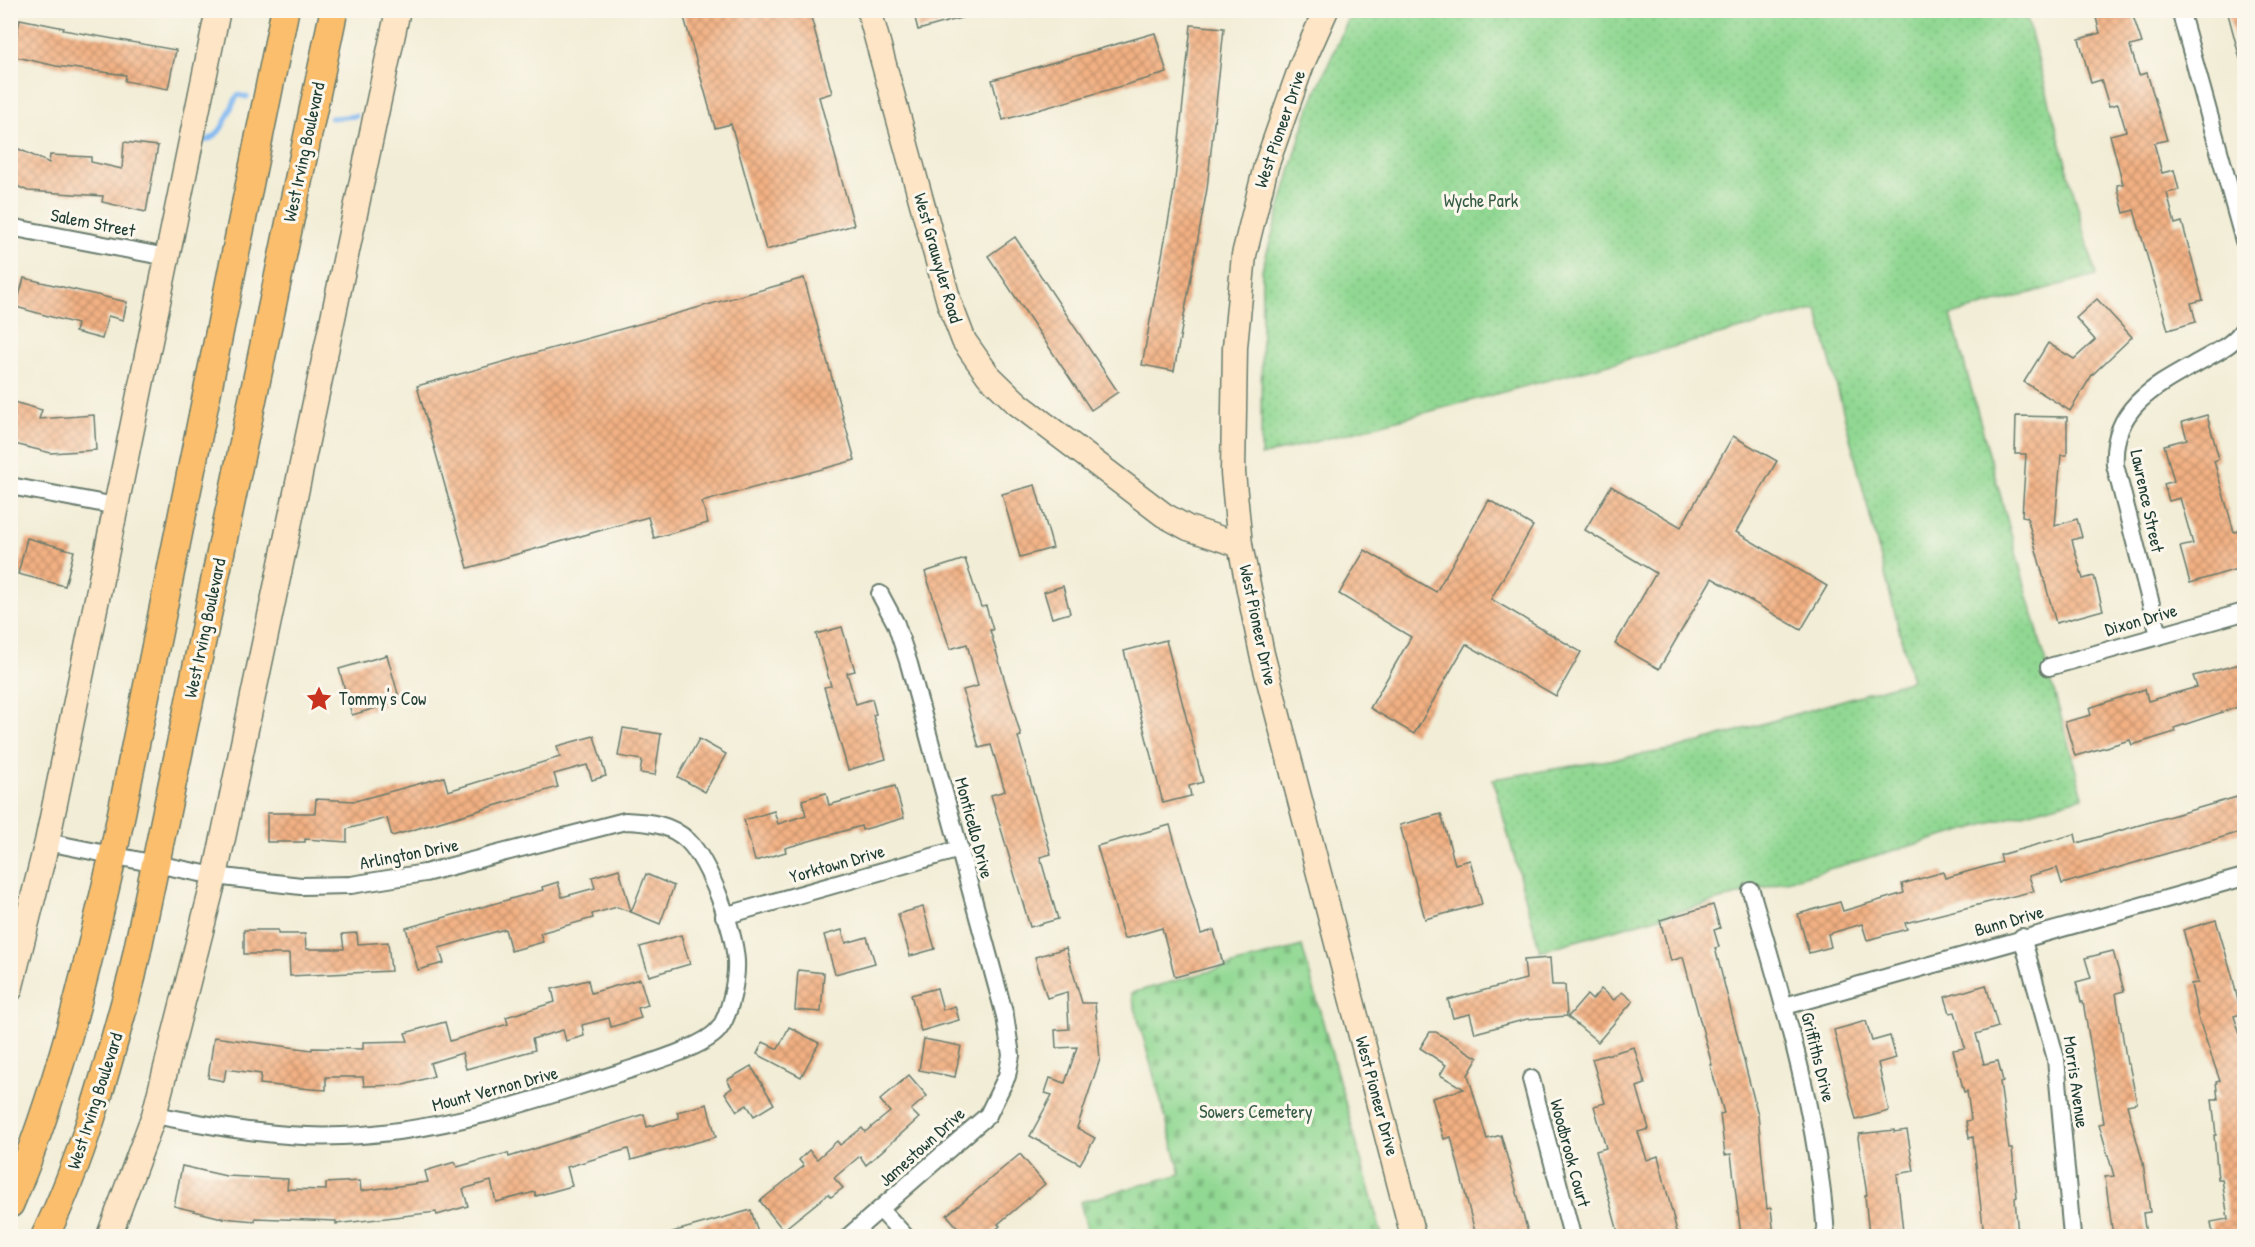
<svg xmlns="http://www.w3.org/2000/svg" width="2255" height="1247" viewBox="0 0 2255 1247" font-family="'Patrick Hand',sans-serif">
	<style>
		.cemetery { fill: url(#cemetery-stones); stroke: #588a64; stroke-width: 1.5 }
		.park { fill: url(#park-dots); stroke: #588a64; stroke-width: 1.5 }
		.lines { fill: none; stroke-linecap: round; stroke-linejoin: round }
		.stream { stroke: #82b9f1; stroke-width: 5 }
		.building { fill: url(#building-cross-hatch) }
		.street-casing { stroke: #697b6d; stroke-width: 20 }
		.secondary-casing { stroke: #697b6d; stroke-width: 27 }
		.primary-casing { stroke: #697b6d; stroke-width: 30 }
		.street { stroke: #fff; stroke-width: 16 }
		.secondary { stroke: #fde5c5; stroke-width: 24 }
		.primary { stroke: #fabe6d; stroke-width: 27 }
		.labels { text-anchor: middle; stroke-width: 6; stroke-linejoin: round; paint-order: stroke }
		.street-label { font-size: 18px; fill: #1f3d34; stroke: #fbf7ec }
		.park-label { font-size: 18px; fill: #365c47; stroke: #fbf7ec }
		.poi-label { font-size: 18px; fill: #1f3d34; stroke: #fbf7ec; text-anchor: start }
	</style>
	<defs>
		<pattern id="cemetery-stones" width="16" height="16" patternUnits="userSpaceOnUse" patternTransform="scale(1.5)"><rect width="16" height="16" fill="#91d893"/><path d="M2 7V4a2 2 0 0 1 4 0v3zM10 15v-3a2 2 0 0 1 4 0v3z" fill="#7dba7f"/></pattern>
		<pattern id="park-dots" width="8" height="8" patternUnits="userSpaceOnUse" patternTransform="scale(1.5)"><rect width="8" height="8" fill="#91d893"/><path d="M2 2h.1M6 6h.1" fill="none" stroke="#7dba7f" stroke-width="1.8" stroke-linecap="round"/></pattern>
		<pattern id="building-cross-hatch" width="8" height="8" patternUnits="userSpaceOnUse" patternTransform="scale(1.5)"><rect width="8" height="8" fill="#f3b183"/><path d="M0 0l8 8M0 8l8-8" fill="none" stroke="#c4916c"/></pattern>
	</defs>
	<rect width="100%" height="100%" fill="#fbf7ec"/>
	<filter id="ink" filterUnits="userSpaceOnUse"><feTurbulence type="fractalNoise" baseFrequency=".0167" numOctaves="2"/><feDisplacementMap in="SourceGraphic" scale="12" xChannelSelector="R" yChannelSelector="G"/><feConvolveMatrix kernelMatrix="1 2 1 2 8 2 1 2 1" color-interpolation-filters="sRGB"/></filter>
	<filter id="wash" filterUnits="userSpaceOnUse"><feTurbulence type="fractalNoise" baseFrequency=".008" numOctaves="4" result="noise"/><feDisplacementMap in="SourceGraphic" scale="24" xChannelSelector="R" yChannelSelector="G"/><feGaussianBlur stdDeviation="1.35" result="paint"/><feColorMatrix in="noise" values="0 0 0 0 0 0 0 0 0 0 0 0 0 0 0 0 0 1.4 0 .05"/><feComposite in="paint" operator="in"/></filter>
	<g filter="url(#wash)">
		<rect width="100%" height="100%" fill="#f2edd6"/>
		<path class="cemetery" d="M1302 946 1382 1236H1089L1080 1202 1181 1174 1131 993Z"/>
		<path class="park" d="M1352 11H2025L2096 275 1951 315 2083 797 1540 951 1493 779 1676 749 1912 680 1817 309 1261 456 1262 270 1308 110Z"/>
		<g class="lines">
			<g class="stream">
				<path d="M331 118 356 116"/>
				<path d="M199 142C224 140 226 114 238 95L247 97"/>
			</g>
		</g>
		<g id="blocks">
			<g class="building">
				<path d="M682 10H809L832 93 819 97 854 225 766 250 731 124 715 128Z"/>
				<path d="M913 10H971L972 15 918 30Z"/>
				<path d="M2094 10H2131L2142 43 2130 46 2139 75 2147 73 2167 140 2154 143 2162 173 2174 170 2179 190 2167 193 2175 224 2182 222 2203 300 2191 303 2196 322 2168 330 2134 210 2124 213 2117 185 2123 184 2110 135 2126 131 2118 104 2109 106 2101 80 2091 83 2079 39 2100 33Z"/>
				<path d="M2227 10H2244V58L2240 59Z"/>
				<path d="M20 19 64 28 63 30 176 50 168 89 125 81 126 75 56 66 12 56Z"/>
				<path d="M1191 25 1224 28 1207 189 1174 371 1142 365 1174 190Z"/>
				<path d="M1155 33 1167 73 1003 120 992 80Z"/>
				<path d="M124 142 158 146 146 212 102 202 103 196 28 191 10 183V145L49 163 50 155 91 157V162L122 169Z"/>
				<path d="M1015 237 1118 392 1091 410 988 256Z"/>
				<path d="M24 278 127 302 123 320 108 316 102 339 75 332 77 324 16 307Z"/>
				<path d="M804 278 855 460 702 502 708 523 654 538 648 517 468 568 417 386Z"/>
				<path d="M2097 299 2132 337 2092 375 2070 411 2024 382 2048 343 2074 359 2095 340 2076 318Z"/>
				<path d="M10 401 42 410 39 419 94 415 96 450 51 453 10 443Z"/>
				<path d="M2207 415 2219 459 2214 461 2234 532 2244 529V567L2190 583 2180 547 2193 544 2180 498 2169 501 2164 484 2174 481 2164 445 2187 439 2182 422Z"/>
				<path d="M2016 416 2067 417V455H2061L2055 526 2077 519 2082 537 2072 540 2083 579 2094 576 2103 610 2056 623 2027 517 2022 516 2026 454H2015Z"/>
				<path d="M1733 436 1777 461 1736 532 1827 586 1801 630 1712 578 1659 669 1615 644 1656 573 1585 530 1611 486 1681 527Z"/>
				<path d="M1035 485 1053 548 1020 557 1002 494Z"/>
				<path d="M1489 500 1533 526 1491 599 1581 652 1556 696 1466 644 1414 734 1370 708 1411 637 1339 594 1365 550 1436 592Z"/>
				<path d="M27 538 74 551 65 586 18 574Z"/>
				<path d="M965 559 981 607 986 606 993 630H990L1021 736 1018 737 1051 854 1040 857 1058 919 1030 927 991 795 1005 791 991 745 979 748 963 690 978 686 967 644 950 649 925 572Z"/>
				<path d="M1063 586 1070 613 1052 618 1044 592Z"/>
				<path d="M842 627 855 671 847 673 856 704 872 699 876 714 873 715 886 759 848 770 824 687 831 686 816 634Z"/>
				<path d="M1166 640 1203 782 1189 786 1191 796 1163 803 1124 651Z"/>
				<path d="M387 655 400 701 352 715 339 669Z"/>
				<path d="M2244 663V705L2174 728 2175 732 2132 745 2130 740 2075 756 2065 722 2091 715 2089 708 2145 689 2148 701 2197 687 2193 676Z"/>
				<path d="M623 728 661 734 655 775 640 773 642 760 618 756Z"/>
				<path d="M594 736 606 776 592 780 587 765 554 774 558 787 392 836 387 818 347 829V842L305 839V842H267V813H315L316 799 355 801 444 777 448 791 560 757 557 746Z"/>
				<path d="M699 739 726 754 705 792 678 777Z"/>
				<path d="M895 786 904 818 862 830 861 826 785 848 786 852 755 861 744 820 774 811 778 824 806 815 802 800 826 793 829 805Z"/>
				<path d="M2237 797 2244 831 2062 884 2057 868 2029 876 2034 891 1905 923 1907 929 1867 940 1862 924 1828 934 1831 947 1809 953 1798 914 1840 902 1843 911 1904 893 1902 884 1943 872 1945 878 2002 862 2000 855 2075 834 2077 843Z"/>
				<path d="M1441 814 1455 864 1470 860 1482 904 1425 919 1400 825Z"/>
				<path d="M1170 825 1201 934 1214 930 1223 964 1175 977 1162 928 1124 939 1097 846Z"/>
				<path d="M619 869 631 912 617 907 592 914 593 918 540 933 543 942 511 951 505 929 439 948 444 963 418 970 406 928 543 890 542 887 558 882 562 897 595 888 592 877Z"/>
				<path d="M646 874 674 886 660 924 631 912Z"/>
				<path d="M1713 905 1720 928 1714 930 1719 947 1715 948 1758 1115 1767 1209 1771 1208 1774 1236H1741L1731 1154 1725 1155 1720 1114 1724 1113 1710 1065H1712L1683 957 1671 961 1660 920Z"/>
				<path d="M923 907 935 949 910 956 898 914Z"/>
				<path d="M2216 920 2232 975 2241 1014 2234 1016 2244 1047V1118H2240L2244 1153V1233L2226 1236H2213L2211 1222 2228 1219 2222 1179H2218L2214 1135H2216L2212 1099H2218L2216 1082 2220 1081 2198 1017 2191 984 2198 983 2183 930Z"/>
				<path d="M244 930H278V934H305L306 949H344L342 934 357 933 358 944 388 942 391 971 290 976 289 954H244Z"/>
				<path d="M842 930 846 943 867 937 875 963 835 974 824 935Z"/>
				<path d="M681 935 690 964 649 976 640 947Z"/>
				<path d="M1066 948 1082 1003H1095L1100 1059 1077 1128 1095 1138 1080 1164 1030 1136 1052 1095 1045 1093 1050 1078 1065 1083 1077 1047 1056 1048 1055 1030 1069 1029 1067 992 1047 998 1035 957Z"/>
				<path d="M2113 951 2124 991 2116 993 2127 1064H2129L2137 1103 2127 1105 2143 1163 2150 1212 2143 1213 2146 1236H2113L2105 1177 2114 1176 2099 1124 2104 1123 2083 1002H2081L2076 982 2091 978 2085 958Z"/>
				<path d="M1550 958 1552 985H1565L1567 1016 1527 1019 1475 1033 1470 1014 1453 1018 1448 1000 1526 979 1524 960Z"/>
				<path d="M798 970 824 973 821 1012 795 1010Z"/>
				<path d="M640 979 648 1005 638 1008 641 1018 611 1027 609 1018 582 1025 584 1036 566 1041 563 1030 532 1039 535 1050 466 1069 462 1053 430 1063 434 1076 404 1085 364 1086 363 1077H326V1090L311 1089 260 1084 261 1074 226 1069 224 1081 208 1078 214 1037 312 1050V1048L363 1049V1042L408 1041 405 1033 445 1022 450 1041 508 1024 506 1017 555 1002 552 989 588 980 591 993Z"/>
				<path d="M1986 985 1998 1027 1976 1034 1984 1064 1998 1061 2003 1081 2000 1082 2009 1149H2012L2017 1197 2015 1198 2018 1236H1984L1973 1137 1969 1138 1966 1121 1971 1120 1967 1091 1964 1092 1953 1050 1965 1048 1955 1012 1950 1013 1945 997Z"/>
				<path d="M937 988 943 1010 955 1006 959 1020 921 1031 911 995Z"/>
				<path d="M1601 989 1614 1000 1622 992 1633 1001 1598 1042 1568 1017 1587 995 1592 1000Z"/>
				<path d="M1866 1021 1872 1041 1890 1036 1896 1058 1878 1063 1889 1111 1856 1120 1834 1030Z"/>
				<path d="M789 1027 819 1043 801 1077 757 1054 763 1042 778 1049Z"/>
				<path d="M1430 1032H1436L1478 1058 1468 1075 1487 1139 1501 1135 1529 1236H1476L1451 1137 1444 1139 1432 1098 1464 1089 1440 1075 1446 1065 1420 1048Z"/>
				<path d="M924 1039 961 1046 955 1077 919 1070Z"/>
				<path d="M1634 1047 1645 1084 1637 1087 1649 1129 1638 1132 1647 1160 1658 1156 1678 1236H1619L1596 1151 1606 1148 1594 1106 1605 1103 1592 1059Z"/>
				<path d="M751 1066 774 1104 754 1116 747 1105 737 1111 725 1093 732 1088 727 1080Z"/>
				<path d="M909 1075 927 1096 911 1110 919 1118 866 1165 860 1156 834 1178 843 1188 831 1197 828 1194 783 1230 760 1201 804 1166 799 1160 809 1150 817 1159 837 1141 840 1145 862 1128 865 1132 890 1112 880 1100Z"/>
				<path d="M707 1104 716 1137 631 1160 628 1149 567 1167 572 1186 536 1196 535 1192 496 1202 491 1181 463 1189 468 1206 437 1215 436 1212 336 1224V1221L255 1218V1221L222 1218 174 1206 182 1166 226 1176 288 1179 287 1189 326 1190V1183L360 1181 361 1191 428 1182 425 1171 455 1162 457 1167 508 1153 509 1157 644 1114 647 1127 679 1118 677 1112Z"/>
				<path d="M1894 1130V1132L1907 1130 1914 1171 1897 1174 1903 1232 1869 1235 1865 1196 1867 1195 1858 1138 1859 1134Z"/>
				<path d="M1020 1154 1045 1184 998 1224 1000 1226 988 1236H965L947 1215Z"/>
				<path d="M751 1210 759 1236H672V1232Z"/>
			</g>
		</g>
	</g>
	<g filter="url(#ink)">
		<use href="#blocks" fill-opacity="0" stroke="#697b6d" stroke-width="1.5"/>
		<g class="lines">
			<g class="street-casing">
				<g id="street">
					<path d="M2180 10 2244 241"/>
					<path d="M10 227 167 257"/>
					<path d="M10 486 116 506"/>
					<path d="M2159 635 2115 465C2111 405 2160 384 2204 359 2220 350 2235 343 2244 328"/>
					<path d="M2049 667 2244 612"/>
					<path d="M47 842 215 876 301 886 351 885 425 873 625 821C649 822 671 824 688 841 710 863 734 930 736 961 737 979 730 1016 718 1030 703 1048 643 1065 619 1073 530 1102 437 1133 342 1136 279 1139 215 1126 154 1115"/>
					<path d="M1751 891C1785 1007 1818 1115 1826 1236"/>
					<path d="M724 916 960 849"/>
					<path d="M2022 937 2056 1059 2072 1236"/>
					<path d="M1785 1006 2244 877"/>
					<path d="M1531 1079 1572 1236"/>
					<path d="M881 1210 905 1236"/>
					<path d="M849 1236 988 1115 1007 1076 1011 1055 1005 1016 909 664 896 624 880 594"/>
				</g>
			</g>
			<g class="secondary-casing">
				<g id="secondary">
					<path d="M869 10 949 302 964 341 988 375 1018 404 1164 515 1188 528 1240 545"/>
					<path d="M1326 10 1302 64 1266 166 1244 255 1235 347 1233 473 1240 545 1262 654 1413 1236"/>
					<path d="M10 990 47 842 218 10"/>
					<path d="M109 1236 154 1115 215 876 398 10"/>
				</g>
			</g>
			<g class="primary-casing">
				<g id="primary">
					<path d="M10 1204C58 1092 86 973 113 855L285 10"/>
					<path d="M45 1236C85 1154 108 1064 132 976L334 10"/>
				</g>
			</g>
			<use href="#street" class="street"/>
			<use href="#secondary" class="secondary"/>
			<use href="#primary" class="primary"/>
		</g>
	</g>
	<defs>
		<g id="sight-bare" transform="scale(2.07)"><path d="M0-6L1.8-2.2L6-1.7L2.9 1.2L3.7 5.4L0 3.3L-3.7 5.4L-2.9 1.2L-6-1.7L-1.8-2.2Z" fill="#c8321e" stroke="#fbf7ec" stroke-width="2.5" paint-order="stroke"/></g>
	</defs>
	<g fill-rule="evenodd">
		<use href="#sight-bare" x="319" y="699"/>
	</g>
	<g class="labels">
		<g class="street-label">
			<text transform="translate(1280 129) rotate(-71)" y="6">West Pioneer Drive</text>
			<text transform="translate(304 152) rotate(-78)" y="6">West Irving Boulevard</text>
			<text transform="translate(93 223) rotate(11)" y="6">Salem Street</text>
			<text transform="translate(938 258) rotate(74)" y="6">West Grauwyler Road</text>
			<text transform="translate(2147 501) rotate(78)" y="6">Lawrence Street</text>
			<text transform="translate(2141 620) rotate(-16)" y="6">Dixon Drive</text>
			<text transform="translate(1258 625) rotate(78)" y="6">West Pioneer Drive</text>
			<text transform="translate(205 628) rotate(-78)" y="6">West Irving Boulevard</text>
			<text transform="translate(974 828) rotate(75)" y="6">Monticello Drive</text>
			<text transform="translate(409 854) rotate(-11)" y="6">Arlington Drive</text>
			<text transform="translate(837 864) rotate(-16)" y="6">Yorktown Drive</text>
			<text transform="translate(2009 921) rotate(-16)" y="6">Bunn Drive</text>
			<text transform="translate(1818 1057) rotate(76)" y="6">Griffiths Drive</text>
			<text transform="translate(2076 1082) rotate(82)" y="6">Morris Avenue</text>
			<text transform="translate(495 1089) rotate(-15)" y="6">Mount Vernon Drive</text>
			<text transform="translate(1377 1096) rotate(75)" y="6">West Pioneer Drive</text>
			<text transform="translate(95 1101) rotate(-72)" y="6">West Irving Boulevard</text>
			<text transform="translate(922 1147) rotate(-42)" y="6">Jamestown Drive</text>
			<text transform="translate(1570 1153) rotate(75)" y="6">Woodbrook Court</text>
		</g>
		<g class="park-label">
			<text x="1481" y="207">Wyche Park</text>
			<text x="1256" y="1118">Sowers Cemetery</text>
		</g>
		<g class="poi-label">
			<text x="339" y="705">Tommy's Cow</text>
		</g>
	</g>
	<rect width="2255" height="1247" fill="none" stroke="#fbf7ec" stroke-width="36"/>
</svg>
